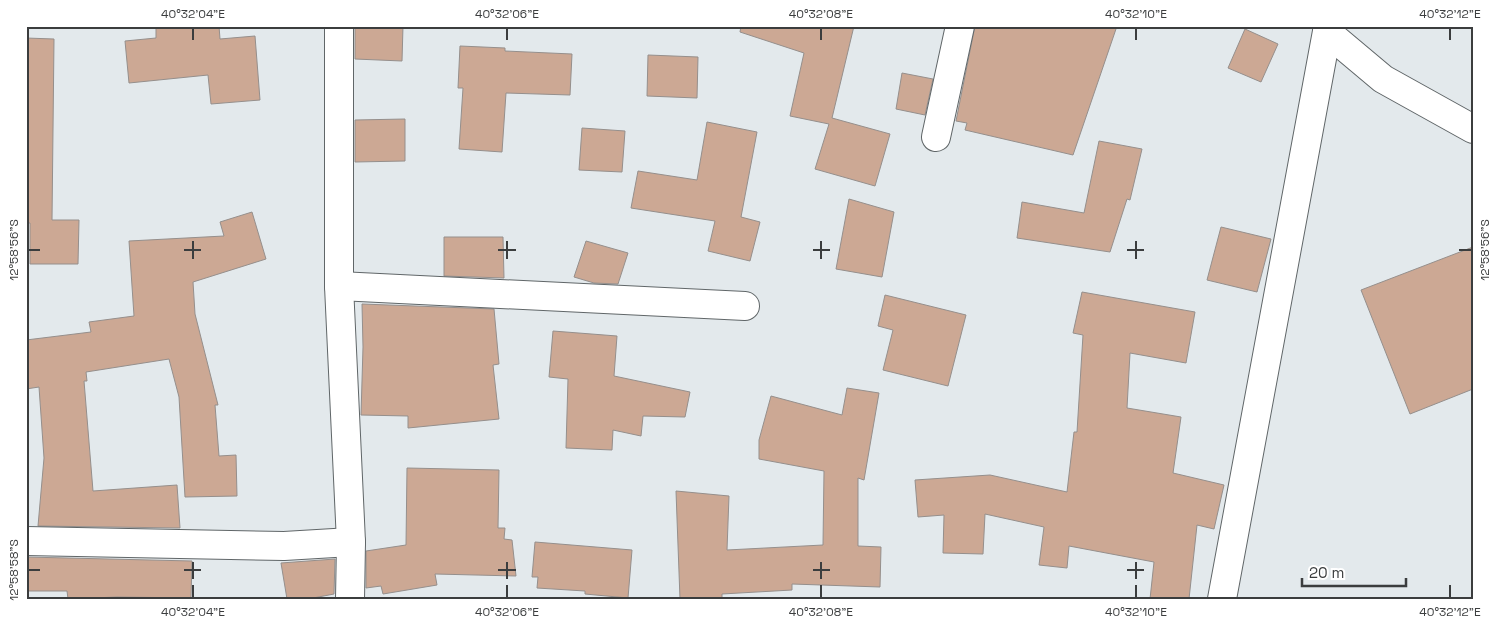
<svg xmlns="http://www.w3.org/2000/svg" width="1499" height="625" viewBox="0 0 1499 625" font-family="'Space Grotesk',sans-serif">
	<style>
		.building { fill: #cca894; stroke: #958f8c }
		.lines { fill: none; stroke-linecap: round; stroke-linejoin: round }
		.street-casing { stroke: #606668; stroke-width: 30 }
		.street { stroke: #fff; stroke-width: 28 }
		.ticks { fill: none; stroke: #3b3d3e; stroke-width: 2 }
		.neatline { fill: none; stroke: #3b3d3e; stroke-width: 2 }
		.ticks-label { font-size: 12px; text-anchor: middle; fill: #3b3d3e }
	</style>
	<rect width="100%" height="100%" fill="#e3e9ec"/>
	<g class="building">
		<path d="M156 26H219L220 39 255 36 260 100 211 104 208 75 129 83 125 41 156 38Z"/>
		<path d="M355 26H403L402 61 355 59Z"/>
		<path d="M741 26H854L832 118 890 134 875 186 815 169 829 124 790 116 804 53 740 32Z"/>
		<path d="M975 26H1117L1073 155 965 130 967 123 956 121Z"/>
		<path d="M1245 29 1278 44 1261 82 1228 68Z"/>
		<path d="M26 38 54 39 52 220H79L78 264H30V223H26Z"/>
		<path d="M460 46 505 48V51L572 54 570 95 506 93 502 152 459 149 463 88H458Z"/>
		<path d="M648 55 698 57 697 98 647 96Z"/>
		<path d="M902 73 933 79 925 115 896 109Z"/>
		<path d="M405 119V161L355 162V120Z"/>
		<path d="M707 122 757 132 741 217 760 222 750 261 708 251 715 221 631 208 638 171 697 180Z"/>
		<path d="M582 128 625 131 622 172 579 170Z"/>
		<path d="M1099 141 1142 149 1130 200 1127 199 1110 252 1017 238 1022 202 1084 213Z"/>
		<path d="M849 199 894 212 882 277 836 269Z"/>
		<path d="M252 212 266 259 193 282 195 314 218 405H215L219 456 236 455 237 496 185 497 179 397 169 359 86 372 87 381H84L93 491 177 485 180 528 38 526 44 458 39 387 26 389V340L91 332 89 322 134 316 129 241 224 236 220 222Z"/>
		<path d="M1221 227 1271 239 1257 292 1207 280Z"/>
		<path d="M444 237H503L504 278 444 276Z"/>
		<path d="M586 241 628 253 618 284 594 283 574 277Z"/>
		<path d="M1473 247V389L1410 414 1361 290Z"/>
		<path d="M1082 292 1195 312 1186 363 1130 353 1127 408 1181 417 1173 473 1224 485 1214 529 1197 525 1189 599H1150L1154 562 1069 546 1067 568 1039 565 1044 527 985 514 983 554 943 553 944 515 918 517 915 480 990 475 1067 492 1074 432H1077L1083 335 1073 333Z"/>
		<path d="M885 295 966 315 948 386 883 370 893 330 878 326Z"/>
		<path d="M362 304 494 309 499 364 493 365 499 419 408 428V416L361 415 363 347Z"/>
		<path d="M553 331 617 336 614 376 690 392 685 417 643 416 641 436 613 430 612 450 566 448 568 379 549 377Z"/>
		<path d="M847 388 879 393 864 480 858 478V546L881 547 880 587 792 584V590L722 594V599H680L676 491 729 496 727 550 823 545 824 471 759 459V440L771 396 842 415Z"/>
		<path d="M407 468 499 470 498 528H505L504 539 512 540 516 576 435 574 437 585 383 594 381 586 366 588V551L406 545Z"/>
		<path d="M535 542 632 550 628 598 585 594V591L537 588 538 577H532Z"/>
		<path d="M26 557 192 561 191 598 117 597 68 599 67 591H26Z"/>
		<path d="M335 559 334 594 308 599H287L281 563Z"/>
	</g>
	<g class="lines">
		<g class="street-casing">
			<g id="street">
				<path d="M339 26V286L351 542 350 599"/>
				<path d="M1327 32 1383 79 1473 129"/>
				<path d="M936 137 960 26"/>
				<path d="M339 286 745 306"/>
				<path d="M26 541 284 546 351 542"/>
				<path d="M1222 599 1328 26"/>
			</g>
		</g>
		<use href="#street" class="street"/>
	</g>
	<path class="ticks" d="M193 28V40M507 28V40M821 28V40M1136 28V40M1450 28V40M193 241V259M507 241V259M821 241V259M1136 241V259M28 250H40M184 250H201M498 250H516M813 250H830M1127 250H1144M1459 250H1472M193 562V579M507 562V579M821 562V579M1136 562V579M28 570H40M184 570H201M498 570H516M813 570H830M1127 570H1144M193 585V598M507 585V598M821 585V598M1136 585V598M1450 585V598"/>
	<rect width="1499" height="625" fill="none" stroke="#ffffff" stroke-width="55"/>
	<path d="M1302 578v8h104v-8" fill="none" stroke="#3b3d3e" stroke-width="2.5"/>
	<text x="1309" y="578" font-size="15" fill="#3b3d3e" stroke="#ffffff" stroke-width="4" paint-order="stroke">20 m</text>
	<rect x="28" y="28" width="1444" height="570" class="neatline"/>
	<g class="ticks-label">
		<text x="193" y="18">40°32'04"E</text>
		<text x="507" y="18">40°32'06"E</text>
		<text x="821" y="18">40°32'08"E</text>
		<text x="1136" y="18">40°32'10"E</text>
		<text x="1450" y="18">40°32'12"E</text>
		<text transform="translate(14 250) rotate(-90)" y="4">12°58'56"S</text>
		<text transform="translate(1485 250) rotate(-90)" y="4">12°58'56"S</text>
		<text transform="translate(14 570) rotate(-90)" y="4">12°58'58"S</text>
		<text x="193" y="616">40°32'04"E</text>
		<text x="507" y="616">40°32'06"E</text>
		<text x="821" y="616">40°32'08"E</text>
		<text x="1136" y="616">40°32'10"E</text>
		<text x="1450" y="616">40°32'12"E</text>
	</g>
</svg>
